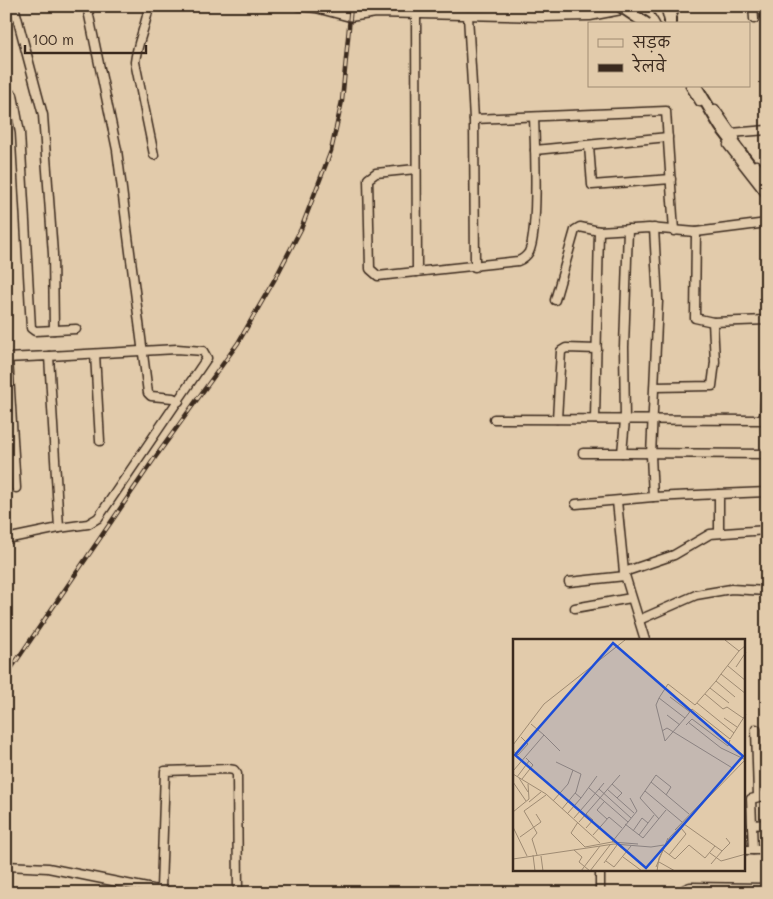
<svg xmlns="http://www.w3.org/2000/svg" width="773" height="899" viewBox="0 0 773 899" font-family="Mali,'Playpen Sans Deva',sans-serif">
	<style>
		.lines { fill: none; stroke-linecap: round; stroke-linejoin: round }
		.minor-casing { stroke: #3b2a1e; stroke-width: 11 }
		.major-casing { stroke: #3b2a1e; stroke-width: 14 }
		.minor { stroke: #e2cbab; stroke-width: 8 }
		.major { stroke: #e2cbab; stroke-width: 10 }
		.rail-casing { stroke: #3b2a1e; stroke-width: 4.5 }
		.rail { stroke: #e2cbab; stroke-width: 2.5; stroke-dasharray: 8; stroke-linecap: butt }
		.major-bridge-casing { stroke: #3b2a1e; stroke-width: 14; stroke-linecap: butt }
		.major-bridge { stroke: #e2cbab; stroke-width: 10 }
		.inset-road { fill: none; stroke: #9f8b73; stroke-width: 1 }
		.view { fill: #1d4ed8; fill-opacity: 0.15; stroke: #1d4ed8; stroke-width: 2.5 }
		.inset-edge { fill: none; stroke: #3b2a1e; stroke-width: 2.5 }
	</style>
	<rect width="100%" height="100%" fill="#e2cbab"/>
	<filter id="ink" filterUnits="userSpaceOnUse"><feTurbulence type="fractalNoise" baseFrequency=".02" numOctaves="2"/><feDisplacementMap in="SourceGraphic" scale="10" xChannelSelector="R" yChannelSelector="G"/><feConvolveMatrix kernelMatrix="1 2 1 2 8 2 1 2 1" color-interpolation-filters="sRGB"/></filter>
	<g filter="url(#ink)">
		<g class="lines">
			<g class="minor-casing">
				<g id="minor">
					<path d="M14 6 43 115 53 254 54 330"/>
					<path d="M87 6 117 150 148 393 151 396 173 398 179 401"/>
					<path d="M149 6C146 26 137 43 135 62L154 155"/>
					<path d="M298 6 316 8 350 17 376 13 544 17 590 16 642 6"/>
					<path d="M644 6 655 24"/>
					<path d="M665 6 669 21"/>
					<path d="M753 6 754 19"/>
					<path d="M416 15 417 272"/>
					<path d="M418 15 429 6"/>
					<path d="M468 16 474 119 475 267"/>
					<path d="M690 86 700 102"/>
					<path d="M6 93 13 95 20 133 31 328 35 331 76 329"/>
					<path d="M715 109 735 138"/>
					<path d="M474 119 666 111 674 231"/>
					<path d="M731 133 767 130"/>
					<path d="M728 145 767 195"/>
					<path d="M589 146 592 185 671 179"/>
					<path d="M535 150 668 137"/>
					<path d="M756 165 767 178"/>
					<path d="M416 169 376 173 368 179 370 269 378 276 518 261C523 259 526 257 529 252 539 230 535 145 534 117"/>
					<path d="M696 232 695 318 713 322 767 320"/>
					<path d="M555 300 575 230 580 227 599 231 649 228 696 232 767 223"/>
					<path d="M95 354 100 441"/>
					<path d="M49 356 177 349 203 351 207 358 98 518 88 524 59 528"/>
					<path d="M6 358 49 356 59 528 6 539"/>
					<path d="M8 358 16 488"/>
					<path d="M655 387 712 386 715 362 713 322"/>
					<path d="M494 419 767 420"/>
					<path d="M557 419 561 351 566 348 597 349"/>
					<path d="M595 419 599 231"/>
					<path d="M764 420 767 372"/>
					<path d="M583 453H622L625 420 624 347 628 229"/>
					<path d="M622 453 767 454"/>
					<path d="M653 497 651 455 658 301 654 228"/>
					<path d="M617 501 624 572"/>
					<path d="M576 504 653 497 719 494"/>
					<path d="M719 532V494L767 492"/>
					<path d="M569 582 625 576"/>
					<path d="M575 608 631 598"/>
					<path d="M639 620 696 595 731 589 767 591"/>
					<path d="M645 640 624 572 674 555 710 534 767 530"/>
					<path d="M756 729 758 796"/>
					<path d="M752 825 751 799 767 795"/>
					<path d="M744 850H767"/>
					<path d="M753 850 752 825 767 824"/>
					<path d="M6 866 48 868 172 893"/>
					<path d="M600 870V893"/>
					<path d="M161 889 165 771 228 769 234 770 237 774 238 893"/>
					<path d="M685 893V889L690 887 763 888 767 893"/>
				</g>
			</g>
			<g class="major-casing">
				<g id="major">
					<path d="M473 6 565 11 615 6"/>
					<path d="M670 24V16L675 6"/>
					<path d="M696 86 720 126 767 187"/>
				</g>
			</g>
			<use href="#minor" class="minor"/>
			<use href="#major" class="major"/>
			<g class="rail-casing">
				<path id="rail" d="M6 676 154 459 238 343 276 277 301 229 331 151 342 101 351 6"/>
			</g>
			<use href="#rail" class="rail"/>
			<g class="major-bridge-casing">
				<path id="major-bridge" d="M620 6 647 24"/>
			</g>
			<use href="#major-bridge" class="major-bridge"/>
		</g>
	</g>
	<g transform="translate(513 639)">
		<rect width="232" height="232" fill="#e2cbab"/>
		<path class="inset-road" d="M212 1 226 12 233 6M215 27 233 42M223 28 233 13M208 35 226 12M203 42 208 35 233 55M197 49 216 64M192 55 210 70 214 68 230 79M157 58 177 73M222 58 203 42 182 66 155 45 146 59 172 79 179 70 217 100 233 75M146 59 143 66 152 102 172 79M184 64 221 94M154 76 167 86M211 79 224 88M175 83 208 109 231 120M173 86 179 80 215 107 217 101M149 92 154 89 221 130M31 96 47 112M0 106 31 65 112 1M0 112 5 116 15 105 8 98M43 123 68 135 63 153 49 170M0 132 31 96 18 85M0 135 33 155 87 204M4 138 16 122 13 119M6 139 15 153M9 140 20 126 16 122M0 143 13 162M138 143 176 175M91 144 86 150 118 179M99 145 109 154 104 159M76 149 115 183M94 150 121 174M132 152 169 183M68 159 84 137M40 162 55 145 60 131M16 163 28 153M91 163 84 171 94 180M0 173 16 160 15 145M55 174 68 159 62 154M61 179 86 150M146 180 127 159 143 136 158 148 153 156M65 183 58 194 72 208M66 183 107 136M112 185 130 199 153 171M171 185 202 207M0 188 14 217M73 189 80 181 73 175M162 191 213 138M120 192 129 179 135 184M80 196 96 178 109 189M126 196 141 176M7 198 28 183 23 175M99 203 124 172 117 159M72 208 99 203 125 205M61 211 69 218 66 223 77 232M150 211 162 220 176 206 192 219 202 207 209 212 198 225M209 212 217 204 213 199M197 214 208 222 233 215M20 216 22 232M24 216 19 200 24 194 11 172 33 156M156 216 173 195 168 189M28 217 30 232M110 218 129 232M0 220 101 205 138 208 151 206M93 222 101 228 118 207M146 223 162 232M91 224 104 206M143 228 155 199M68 232 87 207M77 232 97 206M144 232 146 219 157 198 233 120"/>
		<path class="view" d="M100 4 230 117 133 229 2 116Z"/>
		<rect width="232" height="232" class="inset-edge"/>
	</g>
	<rect width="773" height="899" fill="none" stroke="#e2cbab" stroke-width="25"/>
	<rect x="12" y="12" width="748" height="874" fill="none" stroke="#3b2a1e" stroke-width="2" filter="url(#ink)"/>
	<rect x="588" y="22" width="162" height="65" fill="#e2cbab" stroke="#9f8b73"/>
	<rect x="598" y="39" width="25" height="8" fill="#e2cbab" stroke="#9f8b73"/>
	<text x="633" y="48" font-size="15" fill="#3b2a1e">सड़क</text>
	<rect x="598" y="64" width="25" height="8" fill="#3b2a1e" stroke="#9f8b73"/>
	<text x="633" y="72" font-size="15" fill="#3b2a1e">रेलवे</text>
	<path d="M25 45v8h121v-8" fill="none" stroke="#3b2a1e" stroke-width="2.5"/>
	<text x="32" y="45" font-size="15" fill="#3b2a1e" stroke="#e2cbab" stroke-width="4" paint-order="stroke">100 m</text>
</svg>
